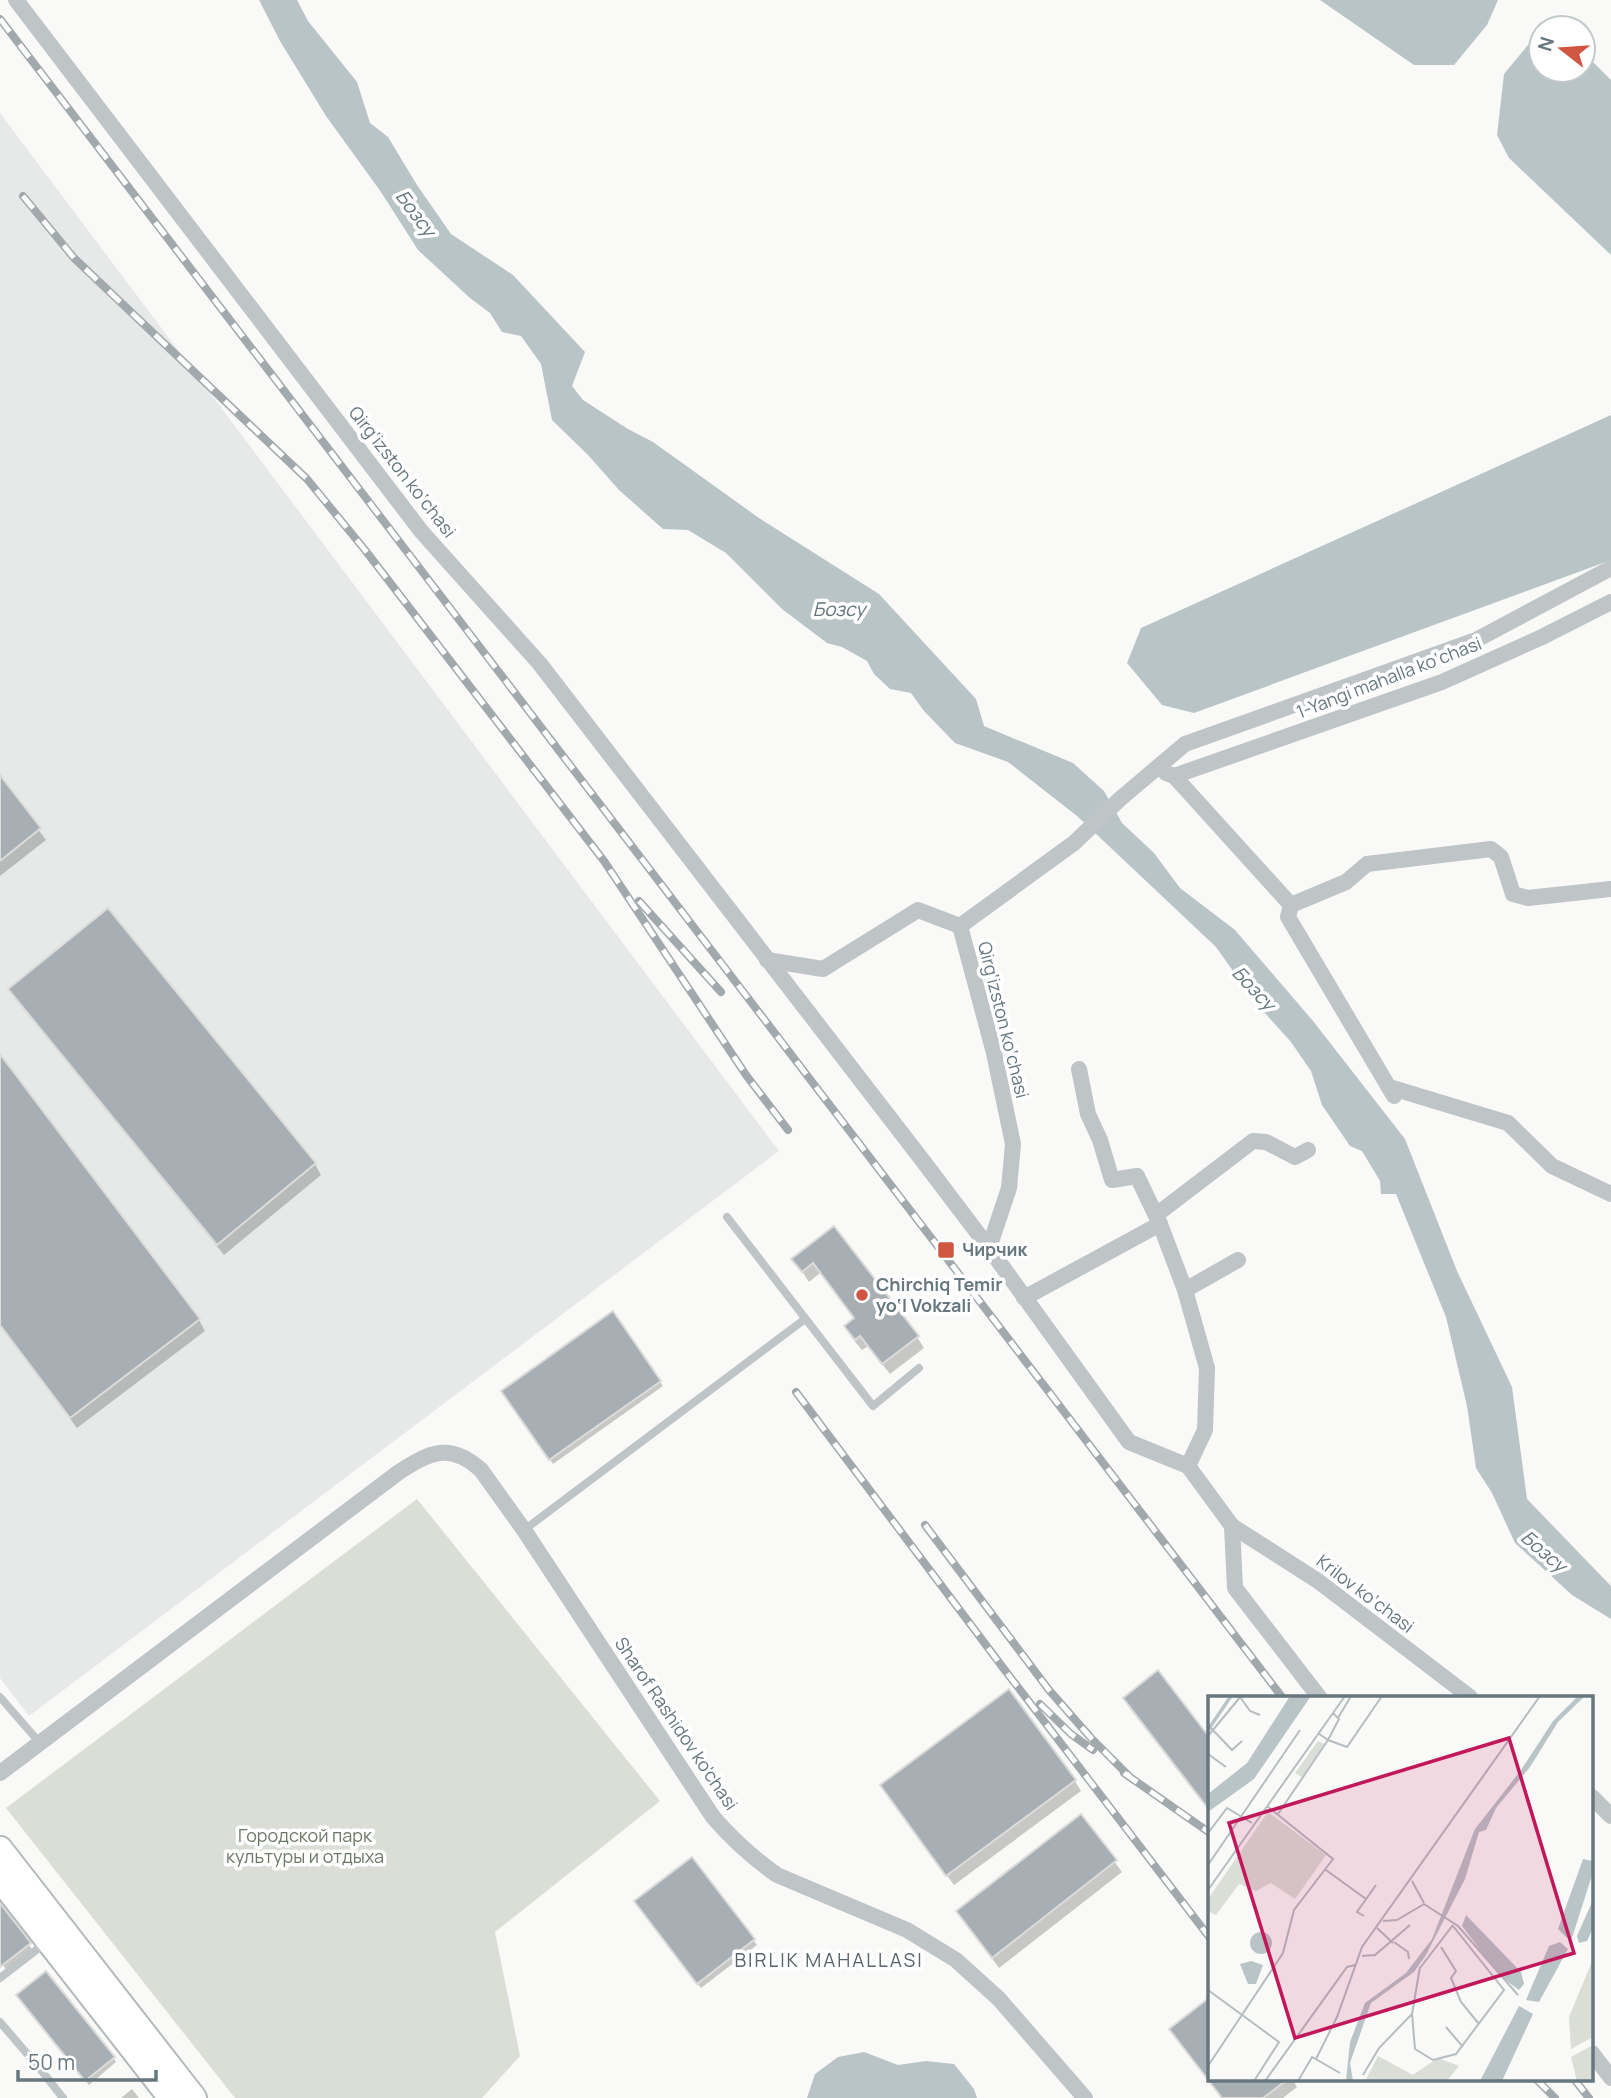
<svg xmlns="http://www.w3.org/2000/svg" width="1611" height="2098" viewBox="0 0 1611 2098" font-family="Manrope,sans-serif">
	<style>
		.built { fill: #e7e9e8 }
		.green { fill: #daded7 }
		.water { fill: #b9c4c7 }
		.shadow { fill: #0003 }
		.building { fill: #a7afb4; stroke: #dbdbda; stroke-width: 2 }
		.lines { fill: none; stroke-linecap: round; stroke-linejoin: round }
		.primary-casing { stroke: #b3b9bb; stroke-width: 28 }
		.lane { stroke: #bfc4c7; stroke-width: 8 }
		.street { stroke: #bfc4c7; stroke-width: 16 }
		.primary { stroke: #fff; stroke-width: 24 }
		.rail-casing { stroke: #a2a9ad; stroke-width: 8 }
		.rail { stroke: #fff; stroke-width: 5; stroke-dasharray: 16; stroke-linecap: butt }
		.poi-dot { fill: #d05641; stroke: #fff; stroke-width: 2.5 }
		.labels { text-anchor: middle; stroke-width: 7; stroke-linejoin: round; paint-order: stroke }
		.street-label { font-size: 18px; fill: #67777f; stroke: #fff }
		.poi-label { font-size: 18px; font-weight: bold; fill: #67777f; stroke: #fff; text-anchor: start }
		.park-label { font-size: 18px; fill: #6b7866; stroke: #fff }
		.water-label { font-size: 19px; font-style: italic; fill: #637578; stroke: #fff }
		.neighbourhood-label { font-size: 19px; letter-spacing: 2px; fill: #59656b; stroke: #fff }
		.inset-river { fill: none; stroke: #b9c4c7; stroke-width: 3.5 }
		.inset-road { fill: none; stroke: #b6bdc1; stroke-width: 2 }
		.view { fill: #c2185b; fill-opacity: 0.15; stroke: #c2185b; stroke-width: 3.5 }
		.inset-edge { fill: none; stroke: #67777f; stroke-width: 3.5 }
	</style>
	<rect width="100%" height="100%" fill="#f9f9f8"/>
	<path class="built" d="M0 113 779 1151 29 1716 0 1678Z"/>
	<path class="green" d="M417 1499 660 1801 495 1932 520 2056 482 2098H235L6 1808Z"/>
	<g class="water">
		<path d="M259 0H297L308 21 357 82 370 123 388 137 417 185 451 234 513 275 585 352 572 386 583 400 628 429 653 442 759 518 879 594 976 699 984 726 1073 763 1104 791 1122 823 1154 853 1180 888 1235 930 1313 1021 1405 1139 1457 1271 1512 1387 1527 1499 1611 1586V1619L1572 1595 1515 1543 1492 1493 1476 1468 1467 1406 1446 1317 1396 1194H1381L1380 1181 1362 1151 1350 1146 1322 1105 1311 1071 1291 1042 1255 1002 1216 947 1077 816 1008 762 955 743 924 711 911 693 890 689 874 674 867 661 842 647 827 643 782 609 726 553 688 530 663 529 619 490 588 455 552 420 541 364 521 336 502 332 490 313 470 298 418 250 381 192 326 116 280 41Z"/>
		<path d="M1320 0H1498L1487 25 1454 65H1414Z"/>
		<path d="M1541 44V70H1583V52L1611 80V255L1509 158 1497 135 1504 74 1528 45Z"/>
		<path d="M1611 415V560L1194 713 1162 705 1127 663 1141 628Z"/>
		<path d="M864 2052 898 2065 926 2061 954 2064 974 2089 977 2098H807L815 2074 838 2057Z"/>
	</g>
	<g class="shadow">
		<path d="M0 778 46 840 0 876Z"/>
		<path d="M107 910 315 1164 321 1175 224 1255 17 1001 10 990Z"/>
		<path d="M0 1057 199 1320 205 1331 77 1428 0 1325Z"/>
		<path d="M834 1228 917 1337 924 1348 890 1374 868 1346 862 1350 852 1338 846 1327 855 1319 820 1273 809 1282 794 1259Z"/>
		<path d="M612 1314 663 1386 553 1464 506 1396Z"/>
		<path d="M1158 1673 1210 1740V1812L1131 1710 1125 1699Z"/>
		<path d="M1075 1781 1081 1791 954 1885 888 1796Z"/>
		<path d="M1081 1816 1122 1872 999 1968 958 1912Z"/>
		<path d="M692 1859 757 1945 701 1988 639 1907Z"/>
		<path d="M0 1905 34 1952 8 1972 0 1961Z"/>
		<path d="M1210 1999V2079H1292L1297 2087 1283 2098H1222L1171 2030Z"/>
		<path d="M21 2000 113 2058 116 2062 89 2085Z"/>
		<path d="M132 2089 139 2098H121Z"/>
	</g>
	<g class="building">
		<path d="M0 775 41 828 0 861Z"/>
		<path d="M108 908 316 1163 217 1245 8 989Z"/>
		<path d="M0 1054 200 1319 70 1418 0 1325Z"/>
		<path d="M834 1226 919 1336 882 1364 860 1336 855 1340 844 1326 854 1318 813 1263 802 1272 791 1259Z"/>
		<path d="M613 1311 661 1381 549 1460 501 1391Z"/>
		<path d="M1158 1670 1210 1738V1811L1123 1698Z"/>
		<path d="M1009 1689 1076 1780 946 1876 880 1785Z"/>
		<path d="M1081 1814 1117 1860 992 1958 956 1911Z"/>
		<path d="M692 1857 755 1939 697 1984 634 1901Z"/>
		<path d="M0 1903 31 1943 0 1967Z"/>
		<path d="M46 1971 115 2057 85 2081 16 1995Z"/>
		<path d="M1210 1997V2079H1288L1263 2098H1222L1169 2029Z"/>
	</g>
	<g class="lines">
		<g class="primary-casing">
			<g id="primary">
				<path d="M0 1849 194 2098"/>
				<path d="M0 1879 171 2098"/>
			</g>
		</g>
		<g class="lane">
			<path d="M727 1217 873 1406 919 1368"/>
			<path d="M524 1530 805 1319"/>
			<path d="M0 1697 40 1743"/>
			<path d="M0 1978 44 1944"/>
			<path d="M0 2022 41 2070 63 2098"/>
		</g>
		<g class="street">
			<path d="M16 0 421 531 540 664 923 1161 989 1248 1129 1442 1188 1466 1232 1526 1318 1581 1470 1697"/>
			<path d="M1166 773 1174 776 1291 905 1288 917 1394 1096"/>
			<path d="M1174 776 1442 682 1542 637 1611 602"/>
			<path d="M1291 905 1346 882 1367 864 1491 849 1501 857 1513 894 1528 898 1611 889"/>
			<path d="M960 926 1074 843 1120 799 1185 744 1476 640 1611 568"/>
			<path d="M960 926 994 1053 1013 1144 1009 1188 989 1248"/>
			<path d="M767 960 823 969 918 910 960 926"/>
			<path d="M1079 1069 1088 1114 1100 1140 1112 1180 1137 1176 1160 1224 1185 1290 1207 1368 1205 1430 1188 1466"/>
			<path d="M1389 1087 1508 1123 1552 1166 1611 1194"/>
			<path d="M1156 1215 1253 1141 1266 1142 1295 1157 1308 1150"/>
			<path d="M1185 1290 1238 1260"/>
			<path d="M1024 1298 1160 1224"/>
			<path d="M1232 1526 1235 1588 1319 1697"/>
			<path d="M0 1773 399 1472C430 1452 450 1442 481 1470L524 1530 713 1817C732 1839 753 1858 777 1875L907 1930 956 1960 999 1999 1085 2098"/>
			<path d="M1592 1797 1611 1816"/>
			<path d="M1592 2053 1611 2078"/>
		</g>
		<use href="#primary" class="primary"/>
		<g class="rail-casing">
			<g id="rail">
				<path d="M0 19 1282 1697"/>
				<path d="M23 196 74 258 307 479 365 550 604 861 746 1075 788 1130"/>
				<path d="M639 901 721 992"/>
				<path d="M796 1392 1004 1669 1210 1938"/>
				<path d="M925 1525 1049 1690 1091 1738 1131 1778"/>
				<path d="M1040 1704 1071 1734 1093 1750"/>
				<path d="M1124 1773 1210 1833"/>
				<path d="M1536 2079 1555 2098"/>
				<path d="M1574 2079 1589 2098"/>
			</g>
		</g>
		<use href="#rail" class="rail"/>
	</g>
	<g class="poi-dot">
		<rect x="937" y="1241" width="18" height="18" rx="3.5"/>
		<circle cx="862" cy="1295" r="7"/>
	</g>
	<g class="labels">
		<g class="street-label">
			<text transform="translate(402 472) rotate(52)" y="6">Qirg‘izston ko‘chasi</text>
			<text transform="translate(1389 678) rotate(-21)" y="6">1-Yangi mahalla ko‘chasi</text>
			<text transform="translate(1003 1020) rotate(76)" y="6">Qirg‘izston ko‘chasi</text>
			<text transform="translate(1365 1594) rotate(37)" y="6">Krilov ko‘chasi</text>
			<text transform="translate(676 1724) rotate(56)" y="6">Sharof Rashidov ko'chasi</text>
		</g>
		<g class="poi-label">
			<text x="962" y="1256">Чирчик</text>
			<text x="876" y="1291">Chirchiq Temir<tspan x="876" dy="21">yo‘l Vokzali</tspan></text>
		</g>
		<g class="park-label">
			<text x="305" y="1842">Городской парк<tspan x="305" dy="21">культуры и отдыха</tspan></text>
		</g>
		<g class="water-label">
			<text transform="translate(416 213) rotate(53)" y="7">Бозсу</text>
			<text x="839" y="616">Бозсу</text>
			<text transform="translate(1254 988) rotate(47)" y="7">Бозсу</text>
			<text transform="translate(1544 1551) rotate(40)" y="7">Бозсу</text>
		</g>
		<g class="neighbourhood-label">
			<text x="829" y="1967">BIRLIK MAHALLASI</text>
		</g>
	</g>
	<g transform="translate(1208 1696)">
		<rect width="385" height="385" fill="#f9f9f8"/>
		<path d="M110 45 116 48 94 81 87 77ZM60 116 118 159 87 203 63 187 48 195 31 188 8 219 0 215V203ZM385 263V341L363 353 361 321ZM385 349V385H369L363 361ZM170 360 205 379 230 362 251 370 239 385H157Z" fill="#daded7"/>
		<path d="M82 0H103L46 83 0 116V98L39 67ZM370 0H377L350 26 322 71 288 112 278 134 271 136 257 183 218 259 206 276 163 307 142 367 145 385H138L142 346 157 307 198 277 224 243 267 133 313 74 345 25ZM375 163 385 165V176L364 242 358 241 350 233ZM385 204V232L379 245 371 247 369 240ZM258 219 313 276 316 288 311 294 292 280 254 230ZM42 247a11 11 0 1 1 22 0a11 11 0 1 1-22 0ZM352 246 360 253 331 306 318 304 341 250ZM43 265 55 269 48 288H40L32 268ZM311 310 325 318 294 385H272Z" fill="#b9c4c7"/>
		<path class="inset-river" d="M0 34 23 0"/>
		<path class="inset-road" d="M32 1 42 15 52 19M130 22 143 0M0 29 24 54 34 45M110 37 120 44 131 23 125 17M0 40 33 0M0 58 18 71M70 118 120 44 139 51 174 0M0 137 19 112 44 127M0 169 92 34M118 174 158 203M204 185 216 207M0 194 137 0M216 208 250 230 310 299M156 220 149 216 168 189M175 225 189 224 216 208M169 232 185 247M186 246 200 256 201 263M233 251 248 275 243 282 253 306 271 328M154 260 167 259 202 229M212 272 245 229M0 294 71 346 46 385M204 318 207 353 225 364 248 358 296 294 245 230M238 331 255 351M108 363 129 321 154 251 332 0M0 370 75 257 86 214 125 163 59 110M155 379 171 352 204 318 212 271M57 385 139 271 147 269M90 385 104 361 132 377"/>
		<path class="view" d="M301 42 366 257 87 342 21 127Z"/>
		<rect width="385" height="385" class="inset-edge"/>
	</g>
	<g transform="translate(1562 49) rotate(287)"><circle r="33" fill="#ffffff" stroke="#c2c9cc" stroke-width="2"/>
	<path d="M0-5L12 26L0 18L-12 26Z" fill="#d05641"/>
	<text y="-10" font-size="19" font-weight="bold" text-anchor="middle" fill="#67777f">N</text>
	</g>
	<path d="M18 2070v10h138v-10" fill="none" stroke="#67777f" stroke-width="3.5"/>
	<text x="28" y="2070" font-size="21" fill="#67777f" stroke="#ffffff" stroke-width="5" paint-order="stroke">50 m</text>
</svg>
